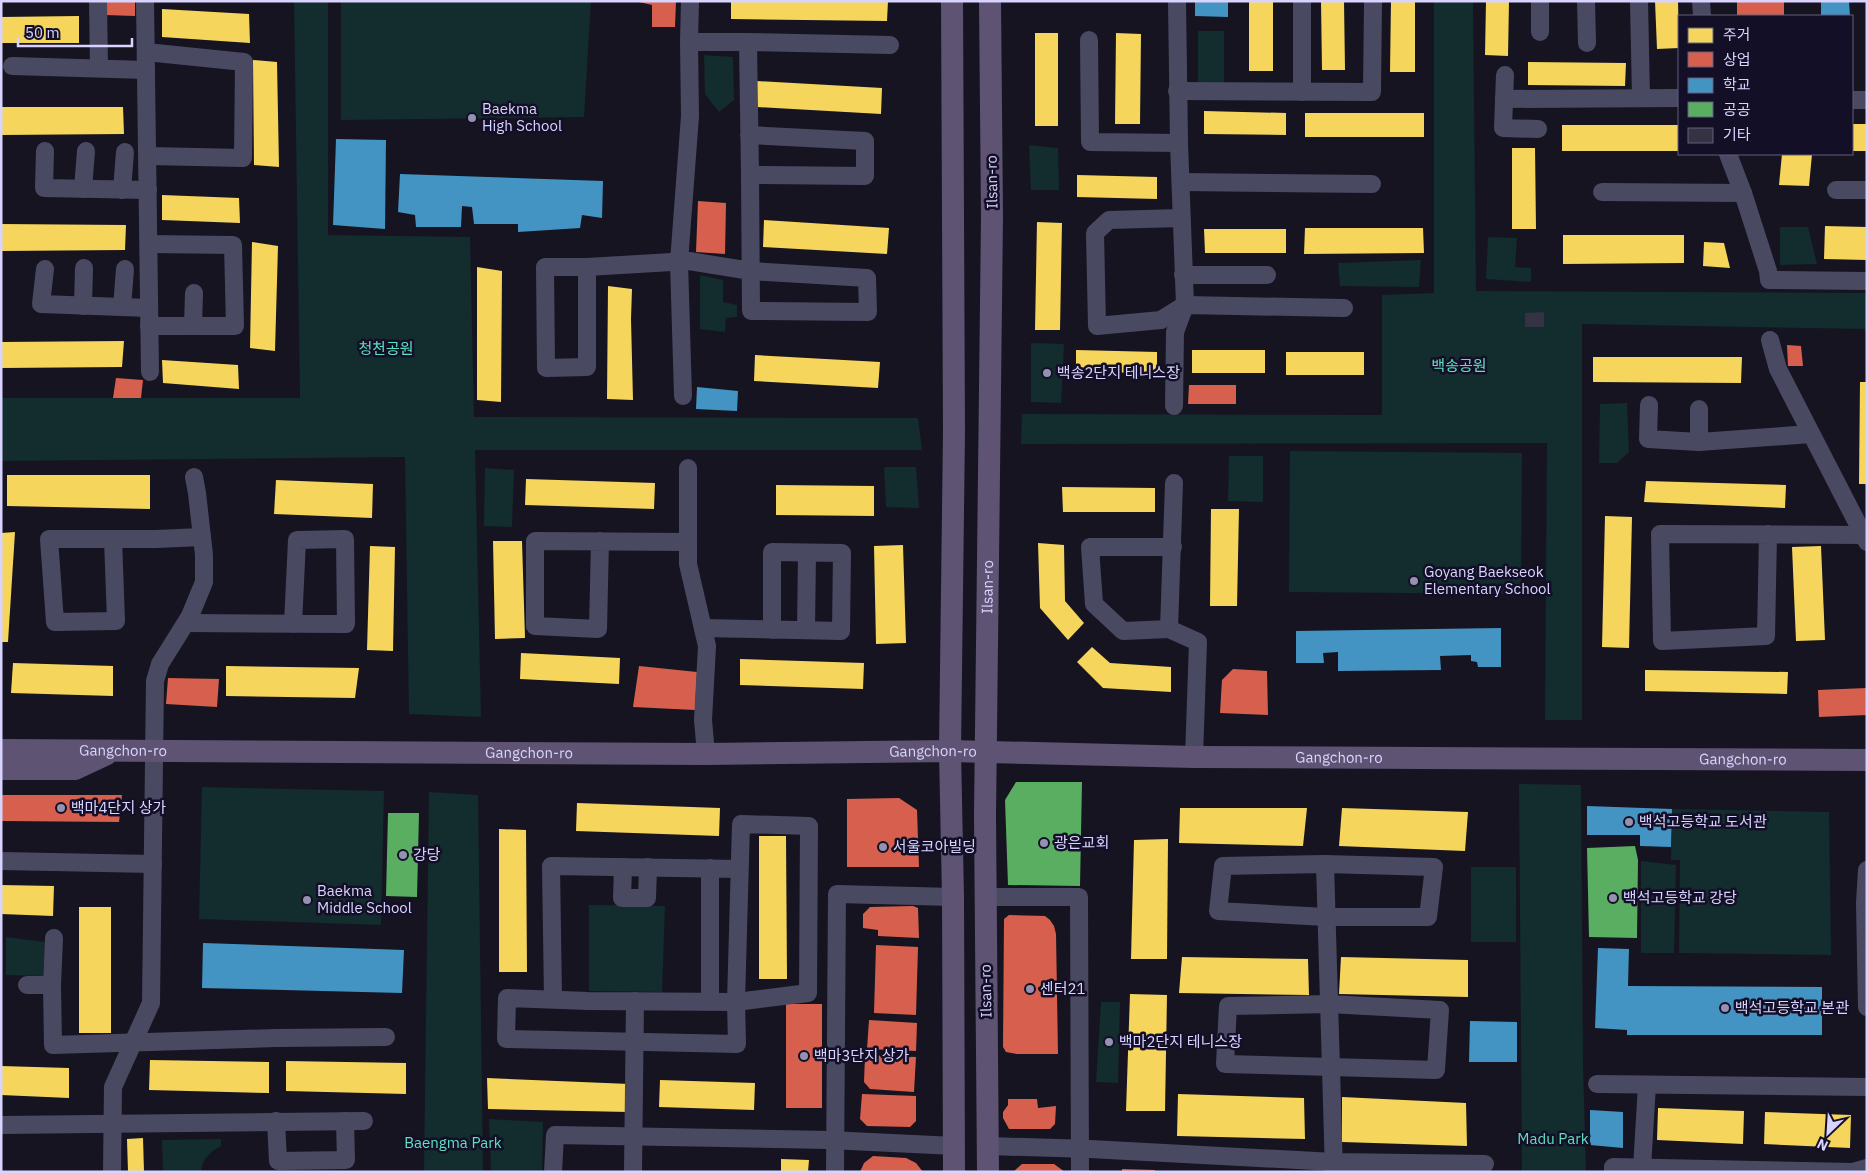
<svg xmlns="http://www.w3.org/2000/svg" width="1868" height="1173" viewBox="0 0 1868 1173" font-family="'IBM Plex Sans','Noto Sans KR',sans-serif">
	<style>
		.green { fill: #132c2d }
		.homes { fill: #f6d55c }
		.shops { fill: #d6604d }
		.schools { fill: #4393c3 }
		.public { fill: #5aae61 }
		.building { fill: #343243 }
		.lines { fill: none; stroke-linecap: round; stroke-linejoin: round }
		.minor { stroke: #4a4962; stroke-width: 18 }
		.major { stroke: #5e5373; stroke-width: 22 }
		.poi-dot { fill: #9591b1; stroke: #130f26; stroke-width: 2 }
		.labels { text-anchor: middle; stroke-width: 5; stroke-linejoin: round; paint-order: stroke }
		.poi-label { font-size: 15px; fill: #d9d4ff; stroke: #130f26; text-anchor: start }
		.street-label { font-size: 15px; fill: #d9d4ff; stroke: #130f26 }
		.park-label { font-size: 15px; fill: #5fe0c0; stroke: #130f26 }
	</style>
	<rect width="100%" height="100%" fill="#161421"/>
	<g class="green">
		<path d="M294 1H328V235L470 237 474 417 918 418 922 450H475L481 717 409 714 405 457 1 461V398H300Z"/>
		<path d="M341 1H591L584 117 341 120Z"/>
		<path d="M1434 1H1473L1476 291 1867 293V329L1582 324V720H1545L1547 443 1021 444 1022 414 1382 415V295L1434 293Z"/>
		<rect x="1198" y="31" width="26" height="52"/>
		<path d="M704 55 733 57 734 100 719 112 705 94Z"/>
		<path d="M1029 145 1058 148 1059 190H1031Z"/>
		<path d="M1780 227H1808L1817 264 1780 265Z"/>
		<path d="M1488 237 1517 238 1515 267 1531 268V282L1486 279Z"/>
		<path d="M1421 260 1419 287 1340 286 1338 263Z"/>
		<path d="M700 275 723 280V302L737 305V317L726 318 725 332 700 329Z"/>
		<path d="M1031 343 1064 344 1061 403 1031 402Z"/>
		<path d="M1627 403 1629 452 1617 463H1599L1600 404Z"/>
		<path d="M1290 451 1522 453 1521 594 1289 592Z"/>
		<path d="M1229 456H1263V502L1228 501Z"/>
		<path d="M884 467H916L919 508 886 507Z"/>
		<path d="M485 468 514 470 512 527 484 526Z"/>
		<path d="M1519 784 1581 785 1583 1063 1586 1172H1522Z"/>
		<path d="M202 787 384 791 381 925 199 919Z"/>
		<path d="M429 792 478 795 483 1172H424Z"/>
		<path d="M1672 809 1829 812 1831 955 1679 953 1680 860H1671Z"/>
		<path d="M1641 861 1676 865 1674 953H1641Z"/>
		<rect x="1471" y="867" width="45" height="75"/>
		<path d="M589 905 665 906 662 992 589 991Z"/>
		<path d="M6 937 45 942 43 976 6 975Z"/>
		<path d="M1101 1002H1120L1118 1083 1096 1082Z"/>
		<path d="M489 1119 543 1122 542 1172H491Z"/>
		<path d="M221 1139V1146C210 1152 202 1159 201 1172H163L162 1140Z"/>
	</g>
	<g class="homes">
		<path d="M731 1H888L887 21 731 19Z"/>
		<rect x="1249" y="1" width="24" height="70"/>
		<path d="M1321 1H1344L1345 70H1322Z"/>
		<path d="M1391 1H1415V72H1390Z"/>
		<path d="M1486 1H1509L1508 56 1485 55Z"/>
		<path d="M1655 1H1678L1679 48 1657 49Z"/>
		<path d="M162 9 249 14 250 43 162 37Z"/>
		<path d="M79 16V43H1V17Z"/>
		<rect x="1035" y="33" width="23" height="93"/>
		<path d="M1116 33 1141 34 1140 124H1115Z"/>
		<path d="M253 60 277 62 279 167 254 165Z"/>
		<path d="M1528 62 1626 63 1625 86 1528 85Z"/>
		<path d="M757 81 882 88 881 114 757 107Z"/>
		<path d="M1 107H123L124 134 1 135Z"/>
		<path d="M1204 111 1286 113V135L1204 134Z"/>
		<rect x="1305" y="113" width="119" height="24"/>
		<rect x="1852" y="124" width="15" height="27"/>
		<rect x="1562" y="125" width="117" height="26"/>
		<path d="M1512 148H1535L1536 229H1512Z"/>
		<path d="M1782 154H1812L1809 186 1779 185Z"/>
		<path d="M1077 175 1157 177V199L1077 197Z"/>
		<path d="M162 195 239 198 240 223 162 220Z"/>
		<path d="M764 220 889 228 887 254 763 247Z"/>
		<path d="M1037 222 1062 223 1060 330H1035Z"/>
		<path d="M1 224 126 225 125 250 1 251Z"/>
		<path d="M1825 226 1867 227V260L1824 259Z"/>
		<path d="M1305 228H1423L1424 253 1304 254Z"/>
		<path d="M1204 229H1286V253H1205Z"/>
		<path d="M1563 235H1684V263L1563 264Z"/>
		<path d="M252 242 278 246 275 351 250 348Z"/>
		<path d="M1704 242 1724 243 1730 268 1703 266Z"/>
		<path d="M477 267 502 271 501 402 477 400Z"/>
		<path d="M608 286 632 289 631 319 633 400 607 399Z"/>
		<path d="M124 341 122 367 1 368V342Z"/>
		<path d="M1076 350 1157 352V373L1076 372Z"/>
		<rect x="1192" y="350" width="73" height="23"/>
		<rect x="1286" y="352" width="78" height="23"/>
		<path d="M755 355 880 362 878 388 754 381Z"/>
		<path d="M1593 357H1742L1741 383 1593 382Z"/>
		<path d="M162 360 238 365 239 389 163 383Z"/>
		<path d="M1860 382H1867V484H1859Z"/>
		<path d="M7 475H150V509L7 506Z"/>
		<path d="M526 479 655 483 654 509 525 505Z"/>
		<path d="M276 480 373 484 372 518 274 514Z"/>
		<path d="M1646 481 1786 485 1785 508 1644 502Z"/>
		<path d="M776 485 874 486V516L776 515Z"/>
		<path d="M1062 487 1155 488V512H1063Z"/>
		<path d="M1211 509H1239L1237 606H1210Z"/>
		<path d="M1605 516 1632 517 1629 648 1602 647Z"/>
		<path d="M15 532 8 642H1V533Z"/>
		<path d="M493 541H522L525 638 495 639Z"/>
		<path d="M1038 543 1064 545 1065 601 1084 623 1068 640 1040 608Z"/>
		<path d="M903 545 906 643 876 644 874 546Z"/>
		<path d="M370 546 395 547 393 651 367 650Z"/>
		<path d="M1821 546 1825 640 1796 641 1792 547Z"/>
		<path d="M1092 647 1110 663 1171 667V692L1103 688 1077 662Z"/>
		<path d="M521 653 620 658 619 684 520 679Z"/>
		<path d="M740 659 864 663 863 689 740 685Z"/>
		<path d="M13 663 113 666V696L11 693Z"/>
		<path d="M226 666 359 668 355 698 226 696Z"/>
		<path d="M1645 670 1788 672 1787 694 1645 691Z"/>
		<path d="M577 803 720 808 719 836 576 831Z"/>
		<path d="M1180 808H1307L1303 846 1179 843Z"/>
		<path d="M1342 808 1468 812 1465 851 1339 846Z"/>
		<path d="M499 829 526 830 527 972H499Z"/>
		<path d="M759 836H786L787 979H759Z"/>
		<path d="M1168 839 1167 959H1131L1134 840Z"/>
		<path d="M1 885 54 886 53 916 1 914Z"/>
		<rect x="79" y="907" width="32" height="126"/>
		<path d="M1182 957 1308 959 1309 995 1179 993Z"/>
		<path d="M1341 957 1468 960V997L1339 994Z"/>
		<path d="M1130 994 1167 995 1165 1111H1126Z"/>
		<path d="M150 1060 269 1062V1093L149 1090Z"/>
		<path d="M286 1061 406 1063V1094L286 1091Z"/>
		<path d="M1 1066 69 1068V1098L1 1095Z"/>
		<path d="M487 1078 630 1084 629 1112 488 1109Z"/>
		<path d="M660 1080 755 1083 754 1110 659 1107Z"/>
		<path d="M1178 1094 1304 1098 1305 1139 1177 1136Z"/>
		<path d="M1342 1097 1466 1103 1467 1146 1342 1142Z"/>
		<path d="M1658 1108 1744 1111 1743 1144 1657 1140Z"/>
		<path d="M1765 1112 1851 1115 1850 1148 1764 1144Z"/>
		<path d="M143 1138 144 1172H128L127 1139Z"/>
		<path d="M781 1159 809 1160 808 1172H781Z"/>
	</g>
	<g class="shops">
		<path d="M105 1H135V16L105 15Z"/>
		<path d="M635 1H676L675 27H652V5Z"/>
		<rect x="1737" y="1" width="47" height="15"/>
		<path d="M698 201 726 203 725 254 696 252Z"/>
		<path d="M1787 345 1801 346 1803 366H1788Z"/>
		<path d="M116 378 143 380 141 398H113Z"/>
		<path d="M1189 385H1236V404H1188Z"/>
		<path d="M639 666 697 672 695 710 633 707Z"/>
		<path d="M1233 669 1267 671 1268 715 1220 713 1222 680Z"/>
		<path d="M168 678 219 679 217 707 166 704Z"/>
		<path d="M1867 688V715L1819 717 1818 690Z"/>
		<path d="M1 795H122L119 822 1 821Z"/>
		<path d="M899 798 917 810 919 867H847V799Z"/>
		<path d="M913 906 918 908 919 938 878 936V930L863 928V914L870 907Z"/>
		<path d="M1009 915 1045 916 1050 920 1054 926 1056 934 1058 1054H1017L1006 1052 1003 1047 1004 919Z"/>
		<path d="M876 945 918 947 916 1015 874 1013Z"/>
		<rect x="786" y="1004" width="36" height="104"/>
		<path d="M869 1020 917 1023 916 1051 867 1049Z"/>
		<path d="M865 1055 916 1057 914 1092 870 1089 864 1082Z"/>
		<path d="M862 1094 916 1096V1121L910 1127 867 1126 860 1119Z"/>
		<path d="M1008 1099H1037L1038 1108 1056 1106 1055 1124 1050 1129H1009L1003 1118V1112L1008 1105Z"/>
		<path d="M873 1156 906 1158 916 1163 923 1172H860L864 1163Z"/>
		<path d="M1022 1164H1054L1065 1172H1013Z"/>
		<path d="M1122 1169 1155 1170V1172H1122Z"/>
	</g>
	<g class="schools">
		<path d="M1195 1H1228V17L1195 16Z"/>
		<path d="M1821 1H1849L1850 16H1821Z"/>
		<path d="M336 139 386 140 385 229 333 225Z"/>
		<path d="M400 174 603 181 602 218 582 215 580 228 518 232V224H474L472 207 462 206 461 227H416L415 215 398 212Z"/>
		<path d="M697 387 738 391 737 411 696 409Z"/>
		<path d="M1501 628V667H1478L1477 662 1471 661V655L1440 656 1441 670 1338 671V652L1323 653 1324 663H1296V631Z"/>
		<path d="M1587 806 1672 809 1671 847 1640 846V835H1587Z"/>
		<path d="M203 943 404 950 402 993 202 988Z"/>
		<path d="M1598 948 1629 949 1628 986 1822 987V1035H1627V1030L1595 1028Z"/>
		<path d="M1470 1021 1517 1022V1062H1469Z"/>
		<path d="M1590 1110 1623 1112V1148L1590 1145Z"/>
	</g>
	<g class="public">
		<path d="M1016 782H1082L1080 886 1008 885 1005 800Z"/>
		<path d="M388 813H419L417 897 386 896Z"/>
		<path d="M1635 846 1638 860 1637 938 1589 937 1587 848Z"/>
	</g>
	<path class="building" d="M1544 312V327H1525V313Z"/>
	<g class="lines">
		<g class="minor">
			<path d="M98 1 99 68"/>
			<path d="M145 1 150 372"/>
			<path d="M690 1 689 42H748"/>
			<path d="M1586 1 1587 43"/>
			<path d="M1639 1 1641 98"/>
			<path d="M1701 1 1702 16"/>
			<path d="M1540 32V1"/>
			<path d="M1089 40 1090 142 1179 143"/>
			<path d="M146 52 244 62 243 158 148 156"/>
			<path d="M12 66 146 70"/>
			<path d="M1505 75 1503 128 1538 129"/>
			<path d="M1177 91 1372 92 1373 1"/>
			<path d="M1302 92V3"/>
			<path d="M1504 99 1679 98"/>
			<path d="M1852 100H1867"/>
			<path d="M749 135 865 141V176L750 175 748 42 890 45"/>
			<path d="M45 151 44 188 148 190"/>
			<path d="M1728 154 1743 193 1768 271 1769 280 1867 281"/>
			<path d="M1181 182 1372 184"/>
			<path d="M83 189 86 151"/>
			<path d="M122 190 125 152"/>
			<path d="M1836 190H1867"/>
			<path d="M1602 192 1743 193"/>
			<path d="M1181 218 1109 220 1095 233 1097 326 1161 320 1185 305 1344 308"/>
			<path d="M149 244 233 245 235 326H149"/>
			<path d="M545 267H587V367L546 368Z"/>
			<path d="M587 267 689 261 751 271 867 278 868 312 751 311 750 175"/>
			<path d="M45 269 41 304 149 308"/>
			<path d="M1183 275H1267"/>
			<path d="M83 306 84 268"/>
			<path d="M122 307 125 269"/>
			<path d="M193 326 194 293"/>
			<path d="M1770 340 1778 369 1867 542"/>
			<path d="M683 396 679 262 690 116 689 42"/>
			<path d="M1649 405 1648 439 1699 442 1811 434"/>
			<path d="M1174 406 1175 332 1185 305 1179 143 1177 1"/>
			<path d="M1699 409V442"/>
			<path d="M688 468V564L707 646 703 720 706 754"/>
			<path d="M1174 483 1169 629 1198 642 1194 757"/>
			<path d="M1768 534 1766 636 1662 641 1660 534 1867 535"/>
			<path d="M113 539 116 621 55 622 49 539H156L202 537"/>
			<path d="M600 541 598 629 535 626V541L688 542"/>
			<path d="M186 623 346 624 345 539 297 540 293 624"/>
			<path d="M703 628 841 631 842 553 772 552V630"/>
			<path d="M1169 629 1123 631 1094 604 1090 547H1173"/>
			<path d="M806 630 807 553"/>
			<path d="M741 824 809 826 808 993 736 1002Z"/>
			<path d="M1 861 153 864"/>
			<path d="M1325 864 1434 867 1428 917H1326L1218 911 1223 866Z"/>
			<path d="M1325 864 1334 1172"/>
			<path d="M623 867 622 898H647L648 867"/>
			<path d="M1867 870 1865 903 1867 1007"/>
			<path d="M986 897H1079L1080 1172"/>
			<path d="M27 985H52L54 938"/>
			<path d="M52 985 53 1045 276 1038 386 1037"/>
			<path d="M507 998 588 1001 736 1002 737 1044 506 1039Z"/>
			<path d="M553 999 551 866 739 869"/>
			<path d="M710 1001V868"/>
			<path d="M1329 1004 1440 1010 1436 1070 1225 1064 1228 1006Z"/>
			<path d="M1597 1084 1867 1087"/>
			<path d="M276 1121 278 1161 346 1160 345 1121"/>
			<path d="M1 1125 364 1121"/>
			<path d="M988 1146 1090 1149 1334 1162 1485 1164"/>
			<path d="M1642 1168 1647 1085"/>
			<path d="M112 1172 113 1087 151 1003 155 681 160 664 190 616 204 582V555L197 493 194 477"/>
			<path d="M553 1172 555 1135 829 1140 955 1146"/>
			<path d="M633 1172 635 1001"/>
			<path d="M835 1172 837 894 953 897"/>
			<path d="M1613 1172V1167L1853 1172 1867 1168"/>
		</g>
		<g class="major">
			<path d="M952 1 954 431 950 751 953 897 954 1172"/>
			<path id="s1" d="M1 750 706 754 950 751 1194 757 1867 760"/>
			<path d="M1 769H75L107 754"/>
			<path id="s2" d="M988 1172 985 816 992 217 990 1"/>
		</g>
	</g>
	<g class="poi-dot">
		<circle cx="472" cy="118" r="5"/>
		<circle cx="1047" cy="373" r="5"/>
		<circle cx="1414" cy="581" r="5"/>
		<circle cx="61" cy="808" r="5"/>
		<circle cx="1629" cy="822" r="5"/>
		<circle cx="1044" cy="843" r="5"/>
		<circle cx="883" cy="847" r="5"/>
		<circle cx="403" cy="855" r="5"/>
		<circle cx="1613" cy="898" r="5"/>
		<circle cx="307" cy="900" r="5"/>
		<circle cx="1030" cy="989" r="5"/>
		<circle cx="1725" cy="1008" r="5"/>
		<circle cx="1109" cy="1042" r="5"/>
		<circle cx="804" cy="1056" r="5"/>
	</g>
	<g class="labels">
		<g class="poi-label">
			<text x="482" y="114">Baekma<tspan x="482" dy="17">High School</tspan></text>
			<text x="1057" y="378">백송2단지 테니스장</text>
			<text x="1424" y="577">Goyang Baekseok<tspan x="1424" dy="17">Elementary School</tspan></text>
			<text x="71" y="813">백마4단지 상가</text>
			<text x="1639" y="827">백석고등학교 도서관</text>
			<text x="1054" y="848">광은교회</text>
			<text x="893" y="852">서울코아빌딩</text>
			<text x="413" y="860">강당</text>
			<text x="317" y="896">Baekma<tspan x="317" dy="17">Middle School</tspan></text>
			<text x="1623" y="903">백석고등학교 강당</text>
			<text x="1040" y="994">센터21</text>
			<text x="1735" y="1013">백석고등학교 본관</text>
			<text x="1119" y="1047">백마2단지 테니스장</text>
			<text x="814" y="1061">백마3단지 상가</text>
		</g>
		<g class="street-label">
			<text transform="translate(992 182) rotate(-91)" y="5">Ilsan-ro</text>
			<text dy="5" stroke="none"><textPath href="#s2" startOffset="585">Ilsan-ro</textPath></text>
			<text dy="5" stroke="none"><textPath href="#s1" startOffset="122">Gangchon-ro</textPath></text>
			<text dy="5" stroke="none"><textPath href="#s1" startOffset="932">Gangchon-ro</textPath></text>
			<text dy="5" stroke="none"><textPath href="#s1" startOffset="528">Gangchon-ro</textPath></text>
			<text dy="5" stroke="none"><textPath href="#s1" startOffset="1338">Gangchon-ro</textPath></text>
			<text dy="5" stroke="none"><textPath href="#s1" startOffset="1742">Gangchon-ro</textPath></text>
			<text transform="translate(986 991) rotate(-91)" y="5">Ilsan-ro</text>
		</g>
		<g class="park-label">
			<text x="386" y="354">청천공원</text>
			<text x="1459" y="371">백송공원</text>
			<text x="1553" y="1144">Madu Park</text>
			<text x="453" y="1148">Baengma Park</text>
		</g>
	</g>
	<rect width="1868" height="1173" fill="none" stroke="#d9d4ff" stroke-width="5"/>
	<rect x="1678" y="15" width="175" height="140" fill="#130f26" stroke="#625e7d"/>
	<rect x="1688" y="28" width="25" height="15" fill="#f6d55c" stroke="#625e7d"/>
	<text x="1723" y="40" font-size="15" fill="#d9d4ff">주거</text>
	<rect x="1688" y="52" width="25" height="15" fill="#d6604d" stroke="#625e7d"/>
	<text x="1723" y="65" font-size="15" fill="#d9d4ff">상업</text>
	<rect x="1688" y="78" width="25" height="15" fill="#4393c3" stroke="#625e7d"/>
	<text x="1723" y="90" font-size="15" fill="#d9d4ff">학교</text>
	<rect x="1688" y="102" width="25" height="15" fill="#5aae61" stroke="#625e7d"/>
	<text x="1723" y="115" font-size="15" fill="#d9d4ff">공공</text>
	<rect x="1688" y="128" width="25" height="15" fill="#343243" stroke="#625e7d"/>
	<text x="1723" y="140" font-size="15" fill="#d9d4ff">기타</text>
	<g transform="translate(1828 1133) rotate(205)" stroke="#130f26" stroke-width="4" paint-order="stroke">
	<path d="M0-4L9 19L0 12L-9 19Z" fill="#d9d4ff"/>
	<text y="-8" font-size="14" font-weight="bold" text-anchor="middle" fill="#d9d4ff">N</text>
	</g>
	<path d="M18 38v8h114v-8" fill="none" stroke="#d9d4ff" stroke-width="2.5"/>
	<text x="25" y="38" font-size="15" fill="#d9d4ff" stroke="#130f26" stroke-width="4" paint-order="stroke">50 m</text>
</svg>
